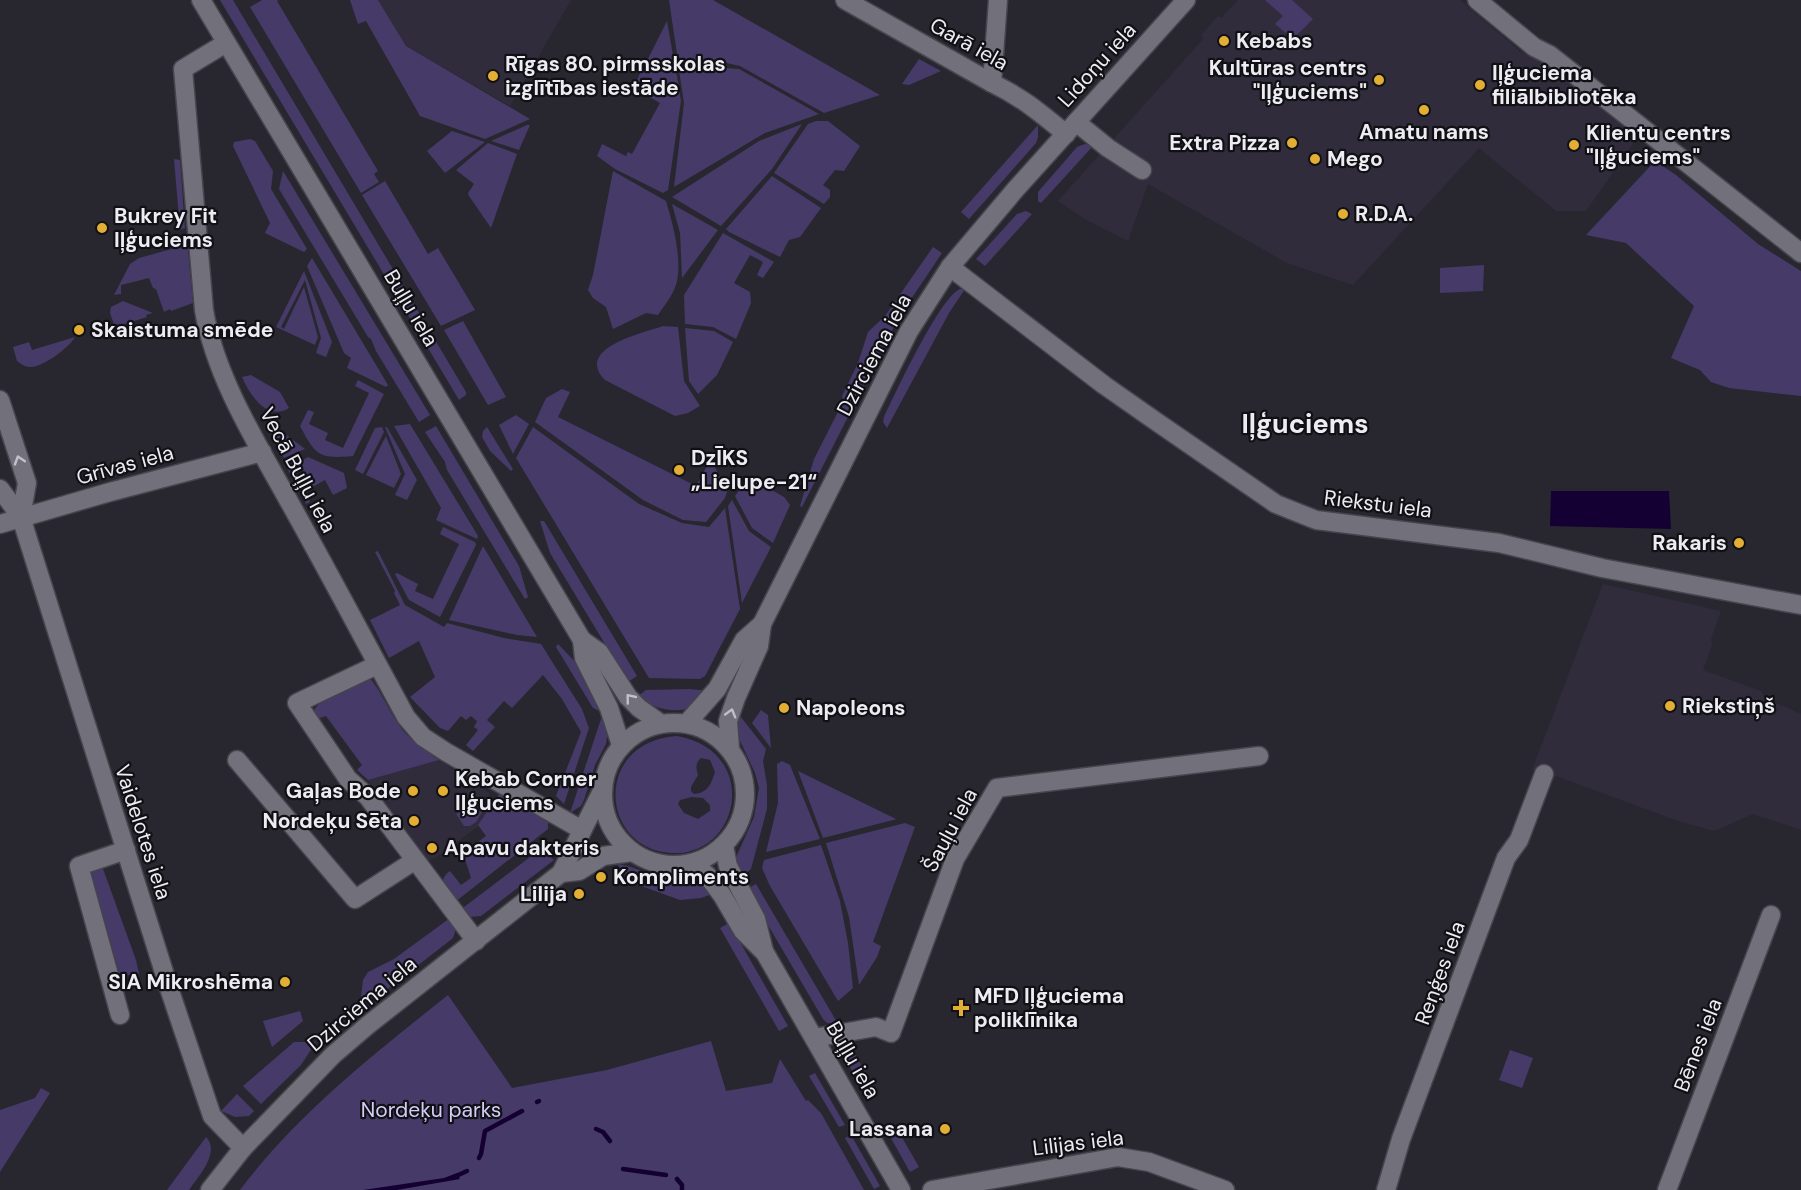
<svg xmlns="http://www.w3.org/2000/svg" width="1801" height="1190" viewBox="0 0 1801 1190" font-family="'DM Sans',sans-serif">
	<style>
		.built { fill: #302c3c }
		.green { fill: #463a68; fill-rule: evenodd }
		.water { fill: #140033 }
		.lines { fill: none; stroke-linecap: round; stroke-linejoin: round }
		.stream { stroke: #140033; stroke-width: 4.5 }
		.minor-casing { stroke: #46444c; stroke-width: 21 }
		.minor { stroke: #72707b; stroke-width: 18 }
		.oneway { stroke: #c2c1c8 }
		.poi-dot { fill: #e2ae34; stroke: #111015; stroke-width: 2 }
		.labels { text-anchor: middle; stroke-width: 4.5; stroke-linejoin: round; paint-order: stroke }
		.poi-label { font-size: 21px; font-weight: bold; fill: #edecf2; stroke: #111015; text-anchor: start }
		.street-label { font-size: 21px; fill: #edecf2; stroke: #111015 }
		.park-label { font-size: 21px; fill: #d4ccf8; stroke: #111015 }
		.district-label { font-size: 27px; font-weight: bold; fill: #edecf2; stroke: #111015 }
	</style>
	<rect width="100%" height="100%" fill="#282730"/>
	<g class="built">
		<path d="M378 0H571L510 106 406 46Z"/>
		<path d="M1238 0H1460L1521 52 1558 68 1637 138 1586 211H1556L1479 148 1353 285 1287 263 1148 184 1128 241 1085 219 1058 201 1204 38 1201 35 1218 16 1221 18Z"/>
		<path d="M1603 584 1721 611 1711 639 1712 645 1703 670 1761 691 1765 698 1801 714V830L1753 814 1714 831 1678 821 1556 776 1549 777 1532 770Z"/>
		<path d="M439 760 489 793 493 805 480 825 435 858 426 861 422 859 368 780Z"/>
	</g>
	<g class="green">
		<path d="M220 0H233L466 392V395L459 400Z"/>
		<path d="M262 0H279L277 1 378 171 374 174 379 182 361 193 250 7Z"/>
		<path d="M350 0H378L406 46 530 119 485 139 420 116 366 21 358 24Z"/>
		<path d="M669 0H713L880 95 824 113 740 66 722 62 678 61Z"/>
		<path d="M1265 0H1292L1313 19 1293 39 1275 24 1283 16Z"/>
		<path d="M667 21 674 61 645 65Z"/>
		<path d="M919 59 941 71 909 85 902 84Z"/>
		<path d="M675 64 681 101 668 190 663 193 615 169 597 156 602 144 626 156 628 152 632 154 660 103 634 88 641 71 651 66Z"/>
		<path d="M678 64 739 69 819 114 765 133 674 187 684 103Z"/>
		<path d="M816 121H828L860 146 844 171 835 170 823 185 830 190V197L824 204 774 173 808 124Z"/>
		<path d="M802 124 772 169 721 226 672 197 759 141Z"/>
		<path d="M527 125H530L519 150 491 141Z"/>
		<path d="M1038 125V137L1036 143 969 219 961 212Z"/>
		<path d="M452 131 485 142 445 173 427 151Z"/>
		<path d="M250 139 255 141 273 171 271 189 307 249 304 252 265 233 270 223 233 146 234 142Z"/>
		<path d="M488 143 517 154 491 228 469 196 468 193 474 184 456 170Z"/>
		<path d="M1085 144 1093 146 1041 203 1038 201V192L1077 147Z"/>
		<path d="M174 159 180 160 185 228 180 230Z"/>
		<path d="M1655 161 1676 175 1758 244 1801 271V396L1729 388 1711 382 1700 370 1671 358 1694 306 1626 243 1586 235Z"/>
		<path d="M283 171 430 415 419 422 376 351 371 339 368 337 279 189Z"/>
		<path d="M613 171 666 201C673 224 685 268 674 290 670 299 663 307 658 315L646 313 613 329 606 307 593 298 588 290 593 275Z"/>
		<path d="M772 176 821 208 800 237 789 240 780 257 729 232 726 229Z"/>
		<path d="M385 181 428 254 438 248 475 310 441 326 362 195Z"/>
		<path d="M672 204 718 230 682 278 680 233Z"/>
		<path d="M1026 211 1032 214 985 266 976 259 1017 214Z"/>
		<path d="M723 233 774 262 763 278 757 275 763 262 750 255 734 283 750 292 751 303 736 339 713 327 685 324 684 295Z"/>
		<path d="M186 245 188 250 193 303 171 311 170 309 164 312 156 289 153 288 149 278 121 285V294L114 295 130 264 139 258Z"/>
		<path d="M933 247 942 253 899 317 802 507 800 506 814 459 843 402 842 396 858 363 868 332 885 316Z"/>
		<path d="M312 258 388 385 386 387 347 368 351 358 344 353 307 266Z"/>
		<path d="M1484 265 1483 291 1440 293V268Z"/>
		<path d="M304 271 332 342 326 357 316 353 321 338 305 280 281 327 284 329 304 287 318 337 315 345 276 327Z"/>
		<path d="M960 289H965L949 313 887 428 883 422 884 417C896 392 940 297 960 289Z"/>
		<path d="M123 301 153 313 146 315 147 317 115 327 110 313 111 307Z"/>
		<path d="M463 321 506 397 488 405 444 330Z"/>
		<path d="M663 326 678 327 684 381 700 406 688 413 675 416 605 380C574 348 643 333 663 326Z"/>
		<path d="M685 328 714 331 733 342 717 375 698 394 689 381Z"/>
		<path d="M75 337C70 347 42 368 30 367 25 367 21 364 17 361L13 347 29 342 32 350Z"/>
		<path d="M251 375 280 392 289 408C267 422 249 394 242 377Z"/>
		<path d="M358 380 384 394 353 456C319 459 316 456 300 426L308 410 314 412 309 424 328 433 325 440 343 448 369 393 355 386Z"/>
		<path d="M562 389 570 392 558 417 696 486 709 462 712 461 727 492 725 498 706 522 683 520 643 500 535 422 546 398Z"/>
		<path d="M516 415 529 424 513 454 499 425Z"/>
		<path d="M410 424 478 536 477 539 436 520 441 508 394 426Z"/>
		<path d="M436 426 519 566 528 597 525 599 447 470 445 462 425 432Z"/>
		<path d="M382 427 384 432 363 474 355 470 375 428Z"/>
		<path d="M385 427H387L417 480 407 500 395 495 405 474Z"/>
		<path d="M487 427 513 469 511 471 490 451 482 437 483 431Z"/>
		<path d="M533 427 639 504 682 523 709 527 725 508 740 609 705 676 700 679 649 678 516 458Z"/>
		<path d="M280 430 305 449 284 458 270 433Z"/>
		<path d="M386 436 401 474 394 488 366 475Z"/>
		<path d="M308 457 344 473 347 488 333 495 325 480 305 491 310 502 306 504 287 468 292 465 304 487 310 483 299 462Z"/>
		<path d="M749 477 784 497 790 505 773 543 752 528 735 496Z"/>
		<path d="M732 500 749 531 771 547 742 603 728 506Z"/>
		<path d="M540 521H544L637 676 628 682 550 553Z"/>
		<path d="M443 527 475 542 476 545 440 617 409 600 395 574 397 573 418 584 415 591 433 599 459 544 440 534Z"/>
		<path d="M483 546 537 637 517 635 449 620Z"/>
		<path d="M378 551 405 605 444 627 447 623 504 638 541 644 582 709 589 728 564 804 556 796 581 732 562 699 543 675 512 708 504 701 487 720 495 727 473 751 466 745 478 730 474 727 477 721 471 716 466 720 461 716 448 731 440 728 410 697 435 677 419 641 389 658 370 620 400 605 394 593 395 591 375 552Z"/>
		<path d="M558 644 580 667 603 708 599 711 593 708 556 647Z"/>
		<path d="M369 677C381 691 387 707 397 722 407 739 424 749 439 760L368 780 357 770 362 765 326 716 317 719 314 710 323 699Z"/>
		<path d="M690 689 709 691C705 695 701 702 696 705 678 716 652 708 637 697L646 690Z"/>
		<path d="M761 710 768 715 771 748 752 723Z"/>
		<path d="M737 712 766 749 763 761 767 785V809L751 869 741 877 737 865V855L754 817 759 788 755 773 736 732Z"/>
		<path d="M607 715 609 726 606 744 595 765 584 800 581 806 570 813 599 725 601 719Z"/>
		<path d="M677 736C761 751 741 857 671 853 600 849 592 742 677 736ZM701 758 710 760 715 772C711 784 708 793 694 794L691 791V787L698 775C696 768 695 763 701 758ZM692 797 703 798 710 805V811L698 819 684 813 678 804 680 800Z"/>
		<path d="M782 761 790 765 820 839 766 852 778 803 777 764Z"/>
		<path d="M798 771 896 819H897L823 838Z"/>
		<path d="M500 793 548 822V829L455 902C447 892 436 880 450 871L461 885 471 878 463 853 486 836 478 825Z"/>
		<path d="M488 802 476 822 470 826H464L456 814 462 809Z"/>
		<path d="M905 823 915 827 873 942 881 946 877 957 859 985 849 917 826 843Z"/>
		<path d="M821 845 840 901 848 943 853 988 838 1001 770 886 762 868 764 860Z"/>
		<path d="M542 848 554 860 481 916 469 917 460 910Z"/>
		<path d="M617 864C631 865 641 872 654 875 678 882 693 871 712 894L701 898 680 900 633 883Z"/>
		<path d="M102 866 136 960 139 974 120 976 90 870Z"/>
		<path d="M756 884 838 1024 827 1023 823 1019 747 889Z"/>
		<path d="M450 918 456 929 453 938 385 991 360 1004 363 980 368 972 394 959Z"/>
		<path d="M729 923 788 1026 779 1031 720 928Z"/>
		<path d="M448 995 512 1088 607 1070 711 1041 726 1091 772 1083 780 1059 806 1101 808 1100 821 1113 864 1190H240C298 1113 373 1055 448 995Z"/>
		<path d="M300 1011 303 1021 272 1047 263 1021Z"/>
		<path d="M847 1040 876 1091 867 1097 842 1053V1044Z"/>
		<path d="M294 1042H316L301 1065 261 1104 243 1086Z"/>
		<path d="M1510 1050 1533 1058 1522 1088 1499 1080Z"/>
		<path d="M815 1073 845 1125 839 1127 809 1076Z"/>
		<path d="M41 1088 50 1093 0 1172V1110L35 1098Z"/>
		<path d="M237 1094 254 1111 249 1116 235 1117 221 1111Z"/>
		<path d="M896 1127 919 1167 910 1172 887 1131Z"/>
		<path d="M851 1135 880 1186 874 1189 845 1138Z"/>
		<path d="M206 1137C221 1152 198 1177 189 1190H167Z"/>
	</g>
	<g class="water">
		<path d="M1551 491H1669L1671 529 1550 526Z"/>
		<path d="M457 1173 460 1179 397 1190H363L444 1178Z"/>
	</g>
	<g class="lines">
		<g class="stream">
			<path d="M537 1102 539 1101"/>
			<path d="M596 1129 603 1132 610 1141"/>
			<path d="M479 1158 481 1154 485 1131 522 1111"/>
			<path d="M623 1169 666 1175"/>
			<path d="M454 1177 467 1171"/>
			<path d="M677 1179 682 1185V1190"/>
		</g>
		<g class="minor-casing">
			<g id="minor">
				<path d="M201 0 582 640 584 658 609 708 621 745"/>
				<path d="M845 0 992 83C1023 98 1039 112 1066 134"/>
				<path d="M1477 0 1534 47 1550 55 1801 253"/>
				<path d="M226 43 183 69 204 310C215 377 258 445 291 505 330 575 368 647 406 717L423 737 446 752 582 830"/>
				<path d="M992 83 998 0"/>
				<path d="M1076 122 1108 148 1142 170"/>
				<path d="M950 267 1104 385 1154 420 1276 504 1316 520 1499 543 1602 568 1801 605"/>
				<path d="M0 400 27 483 21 517"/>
				<path d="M0 489 21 517 169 988 212 1116 243 1148"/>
				<path d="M0 524 110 492 262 452"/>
				<path d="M582 640 599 652 628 697 639 708 660 723"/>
				<path d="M377 665 297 703 348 779 368 797 476 941"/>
				<circle cx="674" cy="794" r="71"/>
				<path d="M687 723 717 689 744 640 762 624"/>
				<path d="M730 748 728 721 736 698 759 646 762 624 909 331 950 267 1015 190 1186 0"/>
				<path d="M237 760 355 899 414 861"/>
				<path d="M724 846 728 866 756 919 764 951"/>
				<path d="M693 864 707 875 722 895 743 931 765 953 901 1190"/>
				<path d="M561 873 579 871 603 856 632 852"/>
				<path d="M120 1015 79 866 126 850"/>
				<path d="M814 1038 876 1027 891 1033 955 859 997 788 1259 756"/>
				<path d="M210 1190 243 1148 333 1055 368 1025 561 873 601 793"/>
				<path d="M932 1190 1118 1157 1149 1162 1225 1190"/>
				<path d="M1386 1190 1401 1139 1506 858 1519 840 1544 774"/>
				<path d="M1667 1190 1771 915"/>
			</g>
		</g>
		<use href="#minor" class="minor"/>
	</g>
	<defs><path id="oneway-chevron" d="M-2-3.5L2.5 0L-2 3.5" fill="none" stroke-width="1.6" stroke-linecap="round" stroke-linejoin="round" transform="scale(1.5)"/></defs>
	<g class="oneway">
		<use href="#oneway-chevron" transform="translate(19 460) rotate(-108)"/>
		<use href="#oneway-chevron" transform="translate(630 698) rotate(-129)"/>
		<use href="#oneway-chevron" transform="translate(731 713) rotate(-74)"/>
	</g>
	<g class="poi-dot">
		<circle cx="1224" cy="41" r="6"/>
		<circle cx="493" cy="76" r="6"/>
		<circle cx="1379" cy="80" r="6"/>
		<circle cx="1480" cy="85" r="6"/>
		<circle cx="1424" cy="110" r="6"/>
		<circle cx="1292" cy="143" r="6"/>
		<circle cx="1574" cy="145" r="6"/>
		<circle cx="1315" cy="159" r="6"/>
		<circle cx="1343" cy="214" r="6"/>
		<circle cx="102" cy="228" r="6"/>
		<circle cx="79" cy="330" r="6"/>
		<circle cx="679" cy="470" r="6"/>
		<circle cx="1739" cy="543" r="6"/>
		<circle cx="1670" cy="706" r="6"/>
		<circle cx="784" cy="708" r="6"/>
		<circle cx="413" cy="791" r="6"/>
		<circle cx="443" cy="791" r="6"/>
		<circle cx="414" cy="821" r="6"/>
		<circle cx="432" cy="848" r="6"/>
		<circle cx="601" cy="877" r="6"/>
		<circle cx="579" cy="894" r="6"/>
		<circle cx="285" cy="982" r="6"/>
		<path d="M958 999h6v6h6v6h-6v6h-6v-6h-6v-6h6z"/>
		<circle cx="945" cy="1129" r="6"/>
	</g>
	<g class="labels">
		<g class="poi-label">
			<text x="1236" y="48">Kebabs</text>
			<text x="505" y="71">Rīgas 80. pirmsskolas<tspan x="505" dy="24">izglītības iestāde</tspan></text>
			<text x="1367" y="75" text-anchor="end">Kultūras centrs<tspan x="1367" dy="24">"Iļģuciems"</tspan></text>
			<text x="1492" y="80">Iļģuciema<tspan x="1492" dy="24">filiālbibliotēka</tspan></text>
			<text x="1424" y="139" text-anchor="middle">Amatu nams</text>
			<text x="1586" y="140">Klientu centrs<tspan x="1586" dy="24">"Iļģuciems"</tspan></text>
			<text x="1280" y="150" text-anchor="end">Extra Pizza</text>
			<text x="1327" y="166">Mego</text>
			<text x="1355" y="221">R.D.A.</text>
			<text x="114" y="223">Bukrey Fit<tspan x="114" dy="24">Iļģuciems</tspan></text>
			<text x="91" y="337">Skaistuma smēde</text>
			<text x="691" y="465">DzĪKS<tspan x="691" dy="24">„Lielupe-21“</tspan></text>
			<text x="1727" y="550" text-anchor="end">Rakaris</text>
			<text x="1682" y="713">Riekstiņš</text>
			<text x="796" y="715">Napoleons</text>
			<text x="455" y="786">Kebab Corner<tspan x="455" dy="24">Iļģuciems</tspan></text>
			<text x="401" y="798" text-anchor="end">Gaļas Bode</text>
			<text x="402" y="828" text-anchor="end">Nordeķu Sēta</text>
			<text x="444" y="855">Apavu dakteris</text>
			<text x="613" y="884">Kompliments</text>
			<text x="567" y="901" text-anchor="end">Lilija</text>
			<text x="273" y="989" text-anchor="end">SIA Mikroshēma</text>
			<text x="974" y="1003">MFD Iļģuciema<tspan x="974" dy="24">poliklīnika</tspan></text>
			<text x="933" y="1136" text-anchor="end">Lassana</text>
		</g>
		<g class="street-label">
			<text transform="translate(969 44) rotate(29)" y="7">Garā iela</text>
			<text transform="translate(1097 65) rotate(-48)" y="7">Lidoņu iela</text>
			<text transform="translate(411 308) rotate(59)" y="7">Buļļu iela</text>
			<text transform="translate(874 355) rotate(-62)" y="7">Dzirciema iela</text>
			<text transform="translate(125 465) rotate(-15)" y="7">Grīvas iela</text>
			<text transform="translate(298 470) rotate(62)" y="7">Vecā Buļļu iela</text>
			<text transform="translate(1378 504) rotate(7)" y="7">Riekstu iela</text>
			<text transform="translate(950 830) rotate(-62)" y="7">Šauļu iela</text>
			<text transform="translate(143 832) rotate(72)" y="7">Vaidelotes iela</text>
			<text transform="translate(1440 973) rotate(-70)" y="7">Reņģes iela</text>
			<text transform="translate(362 1004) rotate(-40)" y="7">Dzirciema iela</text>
			<text transform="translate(1698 1045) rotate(-69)" y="7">Bēnes iela</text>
			<text transform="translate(853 1060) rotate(60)" y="7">Buļļu iela</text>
			<text transform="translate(1078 1143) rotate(-7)" y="7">Lilijas iela</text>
		</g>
		<g class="park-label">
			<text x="431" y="1117">Nordeķu parks</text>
		</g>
		<g class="district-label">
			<text x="1305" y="433">Iļģuciems</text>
		</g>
	</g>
</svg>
